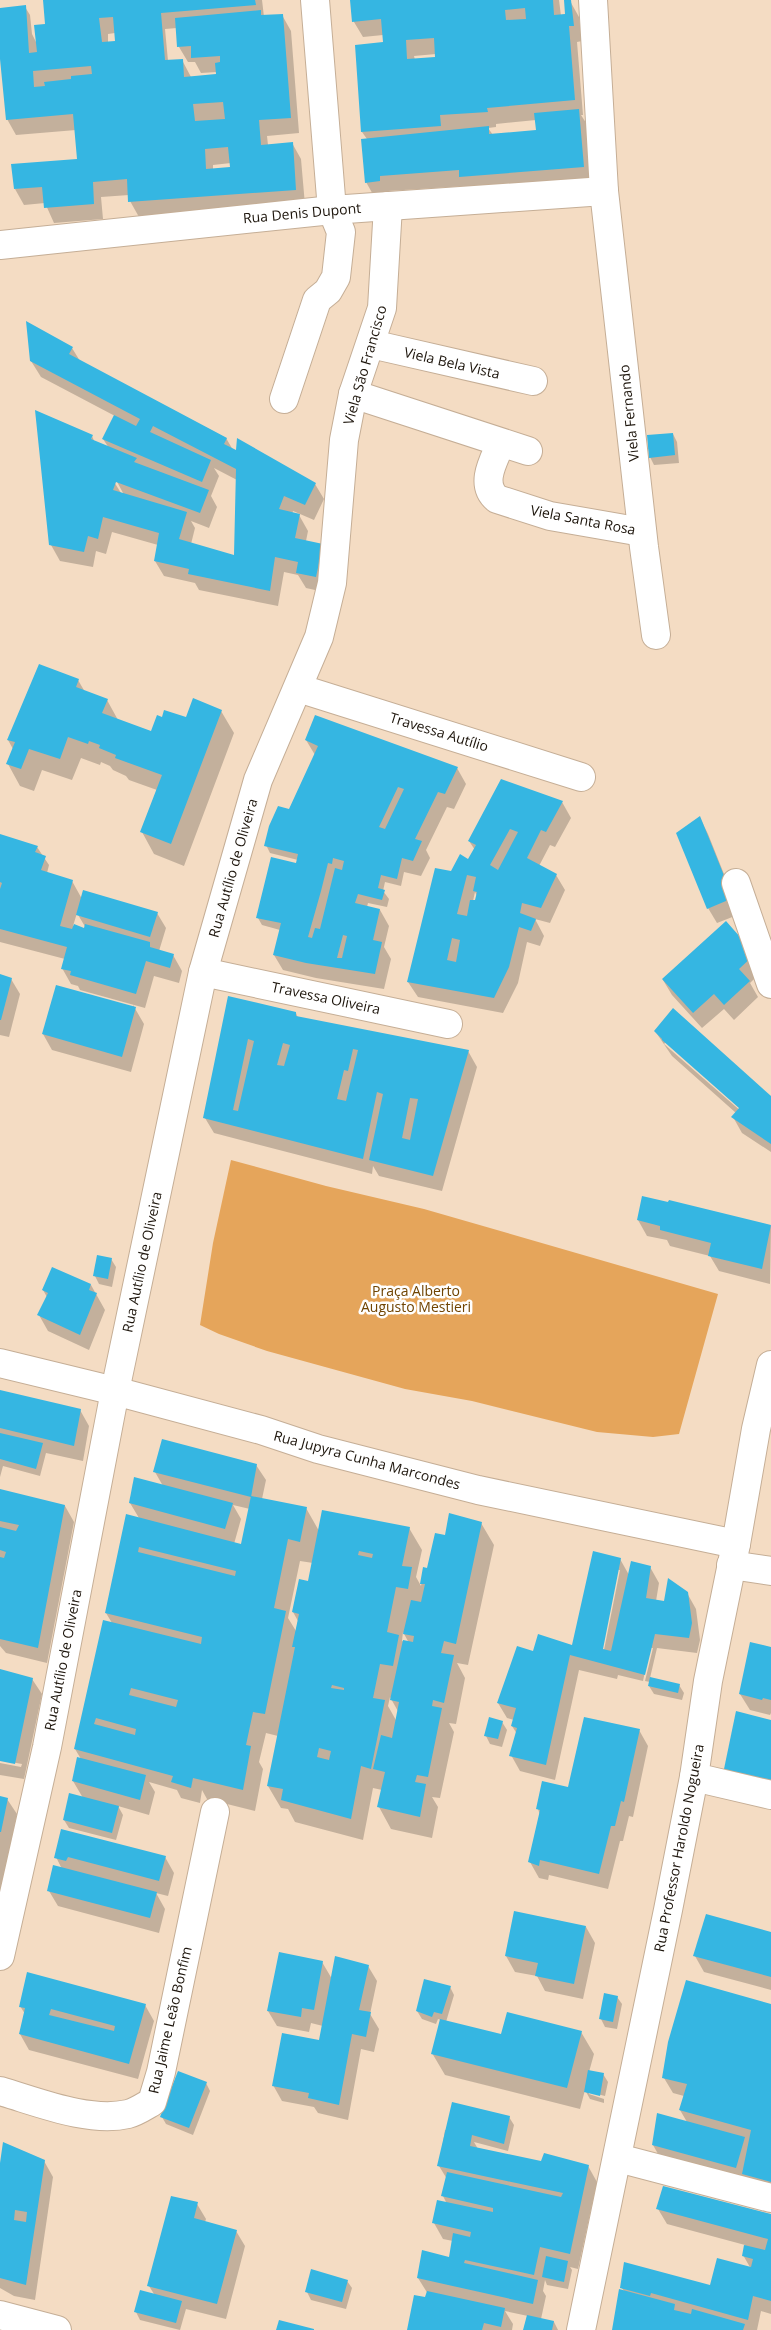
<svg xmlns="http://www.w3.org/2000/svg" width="771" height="2330" viewBox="0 0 771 2330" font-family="'Open Sans',sans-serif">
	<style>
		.green { fill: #e5a55b }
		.shadow { fill: #0003; fill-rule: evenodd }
		.building { fill: #35b6e2; fill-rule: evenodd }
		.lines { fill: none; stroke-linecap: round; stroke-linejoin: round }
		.minor-casing { stroke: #c5ae96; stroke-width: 30 }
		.minor { stroke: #fff; stroke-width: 28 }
		.labels { text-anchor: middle; stroke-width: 5; stroke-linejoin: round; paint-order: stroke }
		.street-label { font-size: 14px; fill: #1d150c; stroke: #fff }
		.park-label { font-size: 14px; fill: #704402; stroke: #fff }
	</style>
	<rect width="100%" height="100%" fill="#f4dcc3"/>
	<path class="green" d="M231 1160 326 1186 424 1209 718 1294 679 1434 653 1437 597 1432 472 1401 405 1389 267 1351 219 1334 200 1325 213 1243Z"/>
	<g class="shadow">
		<path d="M44 0H262L264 17 282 15 291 31 299 133 267 136 268 145 292 143 301 159 305 205 139 217 130 201 129 195 101 197 103 219 54 223 45 203 24 205 15 189 78 160 76 130 16 135 7 119 0 38V10L25 7 30 15 32 34 37 44 47 25ZM177 28 179 47 188 62H195L201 73 217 72V75L191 77 182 60 168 61 165 29ZM115 33 116 42 108 43V34ZM231 163V168L213 170V165Z"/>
		<path d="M352 0H559L561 16 567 15 570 1 579 17 582 41 577 42 583 115H581L588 126 592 182 470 192 466 186 388 191 389 197 375 198 366 182 367 139 362 132 384 44 383 35 363 37 354 22ZM436 54 437 58 415 60 414 56ZM536 120 537 131 493 135 488 128 496 127V124Z"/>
		<path d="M72 348 80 361 226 438 233 450 315 484 324 499 314 520 293 511 292 514 299 515 308 531 306 541 323 545 324 592 306 588 298 575 284 572 278 606 199 590 195 583 164 576 155 561 158 545 112 532 106 554 96 551 93 567 60 561 51 545 92 436 95 443 109 448 103 439 115 416 41 377 31 361ZM214 468 237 480 236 557 191 544 195 528 191 521 209 528 217 507 211 496 219 476ZM114 476 123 493H121L111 477Z"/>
		<path d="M673 434 677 442 679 463 654 465 650 457Z"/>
		<path d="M78 680 85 692 107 700 118 720 152 732 187 719 221 711 234 733 184 866 154 854 142 832 157 790 129 780 126 776 113 770 110 766 101 762 100 765 81 758 72 780 42 770 34 791 20 786 8 764 13 749 8 740Z"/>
		<path d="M306 740 457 768 466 784 454 809 447 807 426 850 430 858 421 876 404 872 401 886 385 882 383 891 389 899 387 907 368 903 367 907 380 910 389 926 384 947 391 959 384 989 316 978 283 970 274 955 280 930 262 925 258 918 296 864 298 860 270 853 266 845 289 811 315 755Z"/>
		<path d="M562 802 571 818 555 847 550 845 539 866 556 875 565 890 550 923 535 919 544 936 540 946 527 942 518 983 503 1013 418 997 408 982 452 873 469 861 475 850 469 841ZM475 892 477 896 476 902 473 901Z"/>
		<path d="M700 818 708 834 740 914 717 923 708 908Z"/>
		<path d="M0 836 37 847 49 865 47 873 72 881 82 899 157 913 166 928 159 951 173 955 182 971 179 983 154 976 145 1008 80 990 78 986 71 984 62 968 65 959 0 942ZM77 913 87 930 73 926Z"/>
		<path d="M726 923 763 970 750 983 758 997 734 1020 724 1009 702 1028 672 995 663 980Z"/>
		<path d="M0 976 11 979 20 994 9 1037 0 1035Z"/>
		<path d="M229 998 296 1013 298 1018 468 1051 477 1067 442 1191 379 1176 373 1166 372 1174 214 1133 205 1118Z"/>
		<path d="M133 1005 144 1024 131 1072 52 1050 43 1034 133 1008Z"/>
		<path d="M655 1031 771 1097V1152L742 1133 733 1117 736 1113 672 1056ZM666 1042 744 1112 743 1113 664 1044Z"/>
		<path d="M669 1201 771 1226 770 1284 719 1271 710 1256 670 1246 667 1240 647 1236 638 1220Z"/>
		<path d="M111 1259 116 1267 112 1287 99 1284 95 1276Z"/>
		<path d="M91 1285 105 1310 89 1350 48 1331 39 1315 47 1297 43 1290Z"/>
		<path d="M0 1391 80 1410 89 1426 83 1461 46 1453 40 1476 3 1466 0 1477Z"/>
		<path d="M256 1465 266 1480 262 1499 306 1508 319 1531 409 1528 422 1550 416 1577 421 1586 424 1569 428 1570 446 1536 481 1523 494 1545 468 1665 457 1663 465 1678 456 1724 449 1723 454 1732 440 1798 432 1797 438 1807 432 1838 391 1829 379 1807 382 1790 373 1788 363 1840 295 1822 288 1809 281 1808 268 1786 278 1736 266 1733 259 1762 263 1769 255 1811 207 1799 202 1790 200 1803 181 1798 177 1790 149 1782 155 1792 149 1815 118 1806 123 1815 116 1840 69 1828 64 1820 83 1798 73 1781 81 1759 75 1749 112 1623 106 1613 139 1518 130 1503 163 1486 155 1472ZM233 1505 250 1509 242 1548 234 1544 241 1519ZM300 1561 313 1563 309 1582 293 1612 298 1621 296 1631 288 1618ZM403 1632 409 1643 402 1641ZM390 1697 399 1713 397 1722 388 1706Z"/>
		<path d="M0 1491 65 1506 74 1522 47 1663 6 1653 0 1646Z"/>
		<path d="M620 1559 629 1575 650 1567 659 1583 656 1601 665 1602 687 1593 696 1609 700 1640 697 1653 657 1648 650 1678 679 1685 684 1693 682 1700 654 1694 649 1686 650 1682 645 1681 653 1648H650L643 1681 618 1675 617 1679 579 1670 555 1780 520 1771 511 1755 517 1734 512 1726 514 1720 507 1718 498 1703 533 1653 573 1646ZM617 1570H620L603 1655H600Z"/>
		<path d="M771 1648V1713L770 1715 750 1710 740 1694Z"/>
		<path d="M0 1671 32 1679 42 1694 24 1779 0 1775V1763L21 1767 22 1764 0 1760Z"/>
		<path d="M771 1721V1794L734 1784 725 1768Z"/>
		<path d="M502 1722 507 1730 502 1747 490 1744 486 1736Z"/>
		<path d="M639 1730 648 1746 633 1817 629 1816 623 1841H620L608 1889 549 1875 548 1880 539 1878 530 1862 540 1815 538 1809 569 1788Z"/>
		<path d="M0 1797 7 1799 17 1814 0 1895Z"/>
		<path d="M62 1830 165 1857 174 1873 168 1896 156 1893 165 1909 159 1933 58 1906 49 1891 62 1869 56 1857Z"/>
		<path d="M586 1927 595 1943 583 1999 545 1991 537 1976 515 1972 506 1956Z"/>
		<path d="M771 1933V1990L704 1972 695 1956Z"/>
		<path d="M322 1962 332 1979 368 1966 377 1981 370 2014 379 2029 374 2052 361 2049 348 2120 318 2113 314 2107 282 2101 273 2085 320 2042 323 2026 311 2023 309 2032 277 2026 268 2011Z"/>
		<path d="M450 1987 454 1995 446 2022 502 2036 581 2032 594 2054 589 2072 603 2074 608 2082 605 2096 589 2092V2094L604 2099V2103L590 2099 585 2090 580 2109 445 2075 432 2053 441 2020 438 2019 436 2024 422 2019 417 2011Z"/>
		<path d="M617 1997 622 2004 617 2029 605 2027 601 2019Z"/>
		<path d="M145 2005 154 2021 138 2079 29 2050 20 2034 25 2014 20 2006Z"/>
		<path d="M771 2005V2194L662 2161 653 2145 687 2122 680 2110 684 2096 673 2093 664 2078Z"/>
		<path d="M206 2083 210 2091 193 2135 166 2124 162 2117Z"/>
		<path d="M509 2117 514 2125 508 2151 474 2142 478 2149 542 2163 588 2166 597 2182 578 2269 570 2267 572 2270 568 2289 547 2285 545 2280 543 2291 546 2296 541 2319 554 2322 558 2330H524L528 2316 505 2311 513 2324 512 2330H409L428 2294 418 2278 450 2258 453 2241 443 2239 434 2223 447 2204 443 2196 447 2179 439 2166 445 2130Z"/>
		<path d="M44 2161 53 2177 35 2300 14 2296 0 2288V2173Z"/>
		<path d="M197 2204 206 2219 205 2222 236 2231 245 2246 226 2319 186 2309 180 2330 140 2320 136 2312 154 2294 149 2286Z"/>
		<path d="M658 2209 771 2215V2314L761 2311 757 2330H613L624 2291 621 2287 710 2286 751 2269 743 2255 745 2245 667 2224Z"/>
		<path d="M347 2281 352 2288 346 2309 311 2300 307 2292Z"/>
	</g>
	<g class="building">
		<path d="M43 0H255L256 5 161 13 165 60 183 59 184 77 216 74 215 63 220 62V56L191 58V46L177 47 175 18 261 10V15L283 14 291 118 259 120 261 145 293 142 296 190 128 202 127 179 93 182 94 204 44 208 42 187 14 189 11 164 77 159 73 114 6 120 0 59V8L26 5 29 53 37 52 34 25 45 24ZM113 17 115 41 102 42 99 18ZM91 66 92 74 71 76V79L44 82 45 86 34 87 33 71ZM223 102 225 119 195 121 193 104ZM228 147 230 167 206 169 205 149Z"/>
		<path d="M350 0H553L554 15 565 14 564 0H571L574 26H569L575 100 487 108 488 112 440 115 441 126 361 132 355 45 383 42 381 19 352 22ZM525 8 526 19 506 20 505 10ZM434 38 435 57 407 59 406 40Z"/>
		<path d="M579 109 584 167 459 177V170L380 176V181L365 183 361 139 489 126V134L536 130 534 113Z"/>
		<path d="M26 321 73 347 69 354 227 438 224 444 236 450 237 438 316 483 305 505 284 496 279 509 300 514 295 538 323 544 316 577 296 573 298 562 275 557 270 591 188 574 189 569 154 561 159 533 103 517 98 539 88 536 84 552 49 545 35 410 93 435 91 439 137 458 134 462 209 490 200 513 116 482 113 490 187 512 179 539 234 555 236 469 153 426 150 432 211 460 202 482 102 439 114 415 136 426 140 419 30 361Z"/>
		<path d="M673 433 675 455 649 458 647 435Z"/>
		<path d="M39 664 79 679 76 687 108 699 102 713 151 731 157 715 162 717 164 710 186 717 193 698 222 710 171 844 140 832 162 775 115 758 116 755 99 748 100 745 89 741 88 744 68 737 60 759 29 749 21 769 6 764 15 742 7 740Z"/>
		<path d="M315 715 458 767 445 794 438 792 415 839 422 841 413 861 402 858 397 879 381 875 378 888 385 890 382 900 358 894 355 903 380 909 373 940 382 942 375 974 306 963 273 955 281 923 256 918 271 857 296 863 298 854 264 846 269 826 278 806 289 809 318 746 305 740ZM398 787 404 789 385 829 379 827ZM333 858 344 861 342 870 335 868 320 929 315 928 312 938 308 937 321 891 328 863 332 864ZM343 935 347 936 342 958H337Z"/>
		<path d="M501 779 563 801 546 832 541 830 527 858 557 874 541 908 522 903 520 913 536 919 531 931 519 927 509 967 494 998 407 982 435 868 451 871 460 854 468 859 476 845 468 841ZM510 829 518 832 498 870 490 865ZM467 875 476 877 473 891 477 892 475 900H470L467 916 457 914ZM452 938 460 940 456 962 447 960Z"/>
		<path d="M700 816 733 898 707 909 676 833Z"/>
		<path d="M0 834 38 846 35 852 46 856 41 870 73 880 60 926 72 929 74 924 84 928 85 924 150 942V947L174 954 170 968 146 961 136 994 70 975 71 971 61 969 67 947 0 929V889L2 883 0 882Z"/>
		<path d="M83 890 158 912 150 937 76 915Z"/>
		<path d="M726 921 755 954 739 969 750 981 724 1005 714 994 693 1013 662 979Z"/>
		<path d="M0 974 12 978 1 1020H0Z"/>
		<path d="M56 985 136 1007 122 1057 42 1034Z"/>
		<path d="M228 996 296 1012V1016L469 1050 433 1176 369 1160 383 1094 377 1092 363 1159 203 1118ZM248 1039 254 1041 238 1111 233 1110ZM283 1043 290 1045 284 1066 277 1065ZM353 1049 358 1050 346 1101 337 1099 344 1070 348 1071ZM410 1098 418 1099 410 1140 402 1138Z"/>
		<path d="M673 1008 771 1096V1144L731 1117 739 1108 662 1040V1039L654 1031Z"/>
		<path d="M642 1196 668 1202 669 1200 771 1225 762 1269 708 1256 711 1243 660 1230V1226L637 1220Z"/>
		<path d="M97 1255 112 1258 108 1279 93 1276Z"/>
		<path d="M52 1267 91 1284 89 1290 97 1293 80 1335 37 1315 48 1293 42 1290Z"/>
		<path d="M0 1390 81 1409 74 1446 0 1428Z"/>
		<path d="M0 1433 43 1443 36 1469 0 1459Z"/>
		<path d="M162 1439 257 1464 251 1497 153 1472Z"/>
		<path d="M134 1477 233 1503 225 1529 129 1503Z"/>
		<path d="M0 1489 65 1505 38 1648 0 1639V1557L4 1558 6 1552 0 1550V1527L16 1531 19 1525 0 1521Z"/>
		<path d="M251 1496 307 1507 300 1542 288 1539 274 1608 286 1611 265 1714 253 1712 246 1745 251 1746 243 1790 193 1778 191 1788 171 1782 173 1776 74 1749 103 1620 201 1644 202 1637 105 1613 126 1514 241 1544ZM139 1547 236 1571 235 1576 138 1552ZM131 1688 178 1700 176 1707 129 1695ZM96 1718 136 1729 135 1735 94 1724Z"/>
		<path d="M322 1510 410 1527 402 1566 412 1567 408 1589 396 1587 387 1632 399 1635 393 1666 380 1664 373 1698 385 1700 371 1769 361 1766 351 1819 281 1800 283 1789 267 1786 295 1647H292L299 1614 292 1612 299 1579 308 1581ZM359 1551 373 1554 372 1558 358 1555ZM332 1685 344 1688V1690L331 1688ZM319 1748 331 1751 329 1760 317 1757Z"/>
		<path d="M449 1513 482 1522 456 1644 444 1641 441 1653 454 1655 444 1703 433 1700 432 1706 442 1708 428 1777 417 1775 415 1782 426 1784 420 1817 377 1807 385 1772 373 1769 381 1735 392 1738 399 1702 390 1700 403 1640 413 1642 414 1636 403 1634 411 1600 421 1602 425 1584H420L423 1567 427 1568 435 1533 445 1535Z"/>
		<path d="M593 1551 621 1558 603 1649 611 1651 631 1561 651 1566 646 1598 664 1601 668 1578 688 1592 692 1623 689 1638 655 1634 645 1675 570 1655 546 1765 509 1756 517 1728 511 1726 516 1708 497 1703 517 1646 533 1651 538 1634 572 1645Z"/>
		<path d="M750 1642 771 1647V1700L763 1698 762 1700 739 1694Z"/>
		<path d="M0 1669 33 1678 15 1764 0 1761Z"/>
		<path d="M650 1677 680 1684 678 1693 648 1686Z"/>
		<path d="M736 1711 771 1720V1781L724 1769Z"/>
		<path d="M489 1717 503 1721 498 1739 484 1736Z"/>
		<path d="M584 1717 640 1729 624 1802 621 1801 615 1826H611L599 1874 540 1860 539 1866 528 1862 540 1810 536 1809 542 1781 568 1787Z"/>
		<path d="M77 1757 146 1775 140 1800 72 1781Z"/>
		<path d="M69 1793 119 1806 112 1833 63 1820Z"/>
		<path d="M0 1796 8 1798 1 1832H0Z"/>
		<path d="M61 1829 166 1856 159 1881 68 1857 66 1861 54 1858Z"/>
		<path d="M53 1865 157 1892 150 1918 47 1891Z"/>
		<path d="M514 1911 586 1926 574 1984 535 1976 538 1963 505 1956Z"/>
		<path d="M706 1914 771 1932V1977L693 1956Z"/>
		<path d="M279 1952 323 1961 314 2010 302 2008 301 2017 267 2011Z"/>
		<path d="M335 1956 369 1965 359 2010 371 2012 366 2037 352 2034 339 2105 308 2098 309 2093 272 2086 282 2033 319 2040Z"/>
		<path d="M27 1972 146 2004 129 2064 19 2034 25 2008 19 2007ZM51 2009 115 2026 114 2031 49 2015Z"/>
		<path d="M424 1979 451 1986 442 2014 434 2012 432 2017 416 2011Z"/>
		<path d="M686 1980 771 2004V2182L742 2174 751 2130 679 2110 687 2084 662 2078 668 2042Z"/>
		<path d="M604 1993 618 1996 613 2022 599 2019Z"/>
		<path d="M507 2012 582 2031 567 2088 431 2054 440 2019 501 2034Z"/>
		<path d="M588 2070 604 2073 600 2096 584 2092Z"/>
		<path d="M178 2071 207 2082 189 2128 160 2117Z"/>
		<path d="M452 2102 510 2116 504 2144 472 2135 470 2146 541 2161 544 2153 589 2165 570 2254 540 2247 534 2275 465 2260 464 2263 538 2280 533 2304 417 2278 422 2250 449 2257 453 2233 470 2237 471 2232 432 2223 437 2200 493 2212V2208L441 2196 447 2172 561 2197 563 2193 437 2166Z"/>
		<path d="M657 2113 745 2137 736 2168 652 2145Z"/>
		<path d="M3 2142 45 2160 26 2285 0 2278V2163ZM15 2210 27 2212 26 2222 14 2220Z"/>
		<path d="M663 2186 771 2214V2301L753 2296 748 2320 651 2293 650 2296 620 2288 624 2262 710 2285 717 2258 751 2267 753 2259 742 2256 744 2245 765 2250 768 2239 656 2209Z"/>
		<path d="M171 2196 198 2202 194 2218 237 2230 217 2304 147 2286Z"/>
		<path d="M546 2256 568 2261 564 2282 542 2277Z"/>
		<path d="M311 2269 348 2280 342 2302 305 2292Z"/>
		<path d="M619 2289 675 2304 674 2310 691 2314 692 2309 745 2324 743 2330H612Z"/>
		<path d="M140 2290 182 2301 176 2323 134 2312Z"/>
		<path d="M427 2291 505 2308 501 2327 484 2323 482 2330H407L414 2295 425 2297Z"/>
		<path d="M527 2315 554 2321 552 2330H523Z"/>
		<path d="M279 2320 314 2329V2330H276Z"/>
	</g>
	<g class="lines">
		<g class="minor-casing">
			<g id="minor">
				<path d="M593 0 604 191 644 547 656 635"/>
				<path d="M0 245 332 210 604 191"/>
				<path d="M371 344 533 381"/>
				<path d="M353 394 528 451"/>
				<path d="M284 399 317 300 328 291 336 277 341 232 332 210 315 0"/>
				<path d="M501 443C494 460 479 484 497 499L550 516 642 532"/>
				<path d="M298 688 581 777"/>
				<path d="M736 883 771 984"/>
				<path d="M203 972 448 1024"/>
				<path d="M0 1363 115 1391 261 1430 318 1449 478 1490 736 1544"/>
				<path d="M731 1565 771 1571"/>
				<path d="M694 1777 771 1795"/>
				<path d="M0 1956 47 1747 115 1391 203 972 258 780 319 637 332 583 344 440 353 394 382 308 388 206"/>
				<path d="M0 2091C38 2102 89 2123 128 2114 136 2112 145 2106 152 2102L161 2072 215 1812"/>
				<path d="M618 2158 771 2198"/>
				<path d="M0 2315 57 2330"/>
				<path d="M581 2330 668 1910 694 1777 708 1681 736 1544 756 1429 771 1365"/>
			</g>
		</g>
		<use href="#minor" class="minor"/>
	</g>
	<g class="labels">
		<g class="street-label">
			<text transform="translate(302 213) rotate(-5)" y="5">Rua Denis Dupont</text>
			<text transform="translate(452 363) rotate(13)" y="5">Viela Bela Vista</text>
			<text transform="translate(365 365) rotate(-74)" y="5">Viela São Francisco</text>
			<text transform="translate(629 413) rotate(-96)" y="5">Viela Fernando</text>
			<text transform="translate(583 520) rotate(11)" y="5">Viela Santa Rosa</text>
			<text transform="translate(439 732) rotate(17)" y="5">Travessa Autílio</text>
			<text transform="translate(233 868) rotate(-74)" y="5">Rua Autílio de Oliveira</text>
			<text transform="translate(326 998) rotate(12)" y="5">Travessa Oliveira</text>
			<text transform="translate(142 1262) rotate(-78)" y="5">Rua Autílio de Oliveira</text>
			<text transform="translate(367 1460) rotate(15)" y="5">Rua Jupyra Cunha Marcondes</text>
			<text transform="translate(63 1660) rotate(-79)" y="5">Rua Autílio de Oliveira</text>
			<text transform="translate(679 1848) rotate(-79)" y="5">Rua Professor Haroldo Nogueira</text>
			<text transform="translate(170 2020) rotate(-77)" y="5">Rua Jaime Leão Bonfim</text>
		</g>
		<g class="park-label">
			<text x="416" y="1296">Praça Alberto<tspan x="416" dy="16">Augusto Mestieri</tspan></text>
		</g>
	</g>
</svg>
